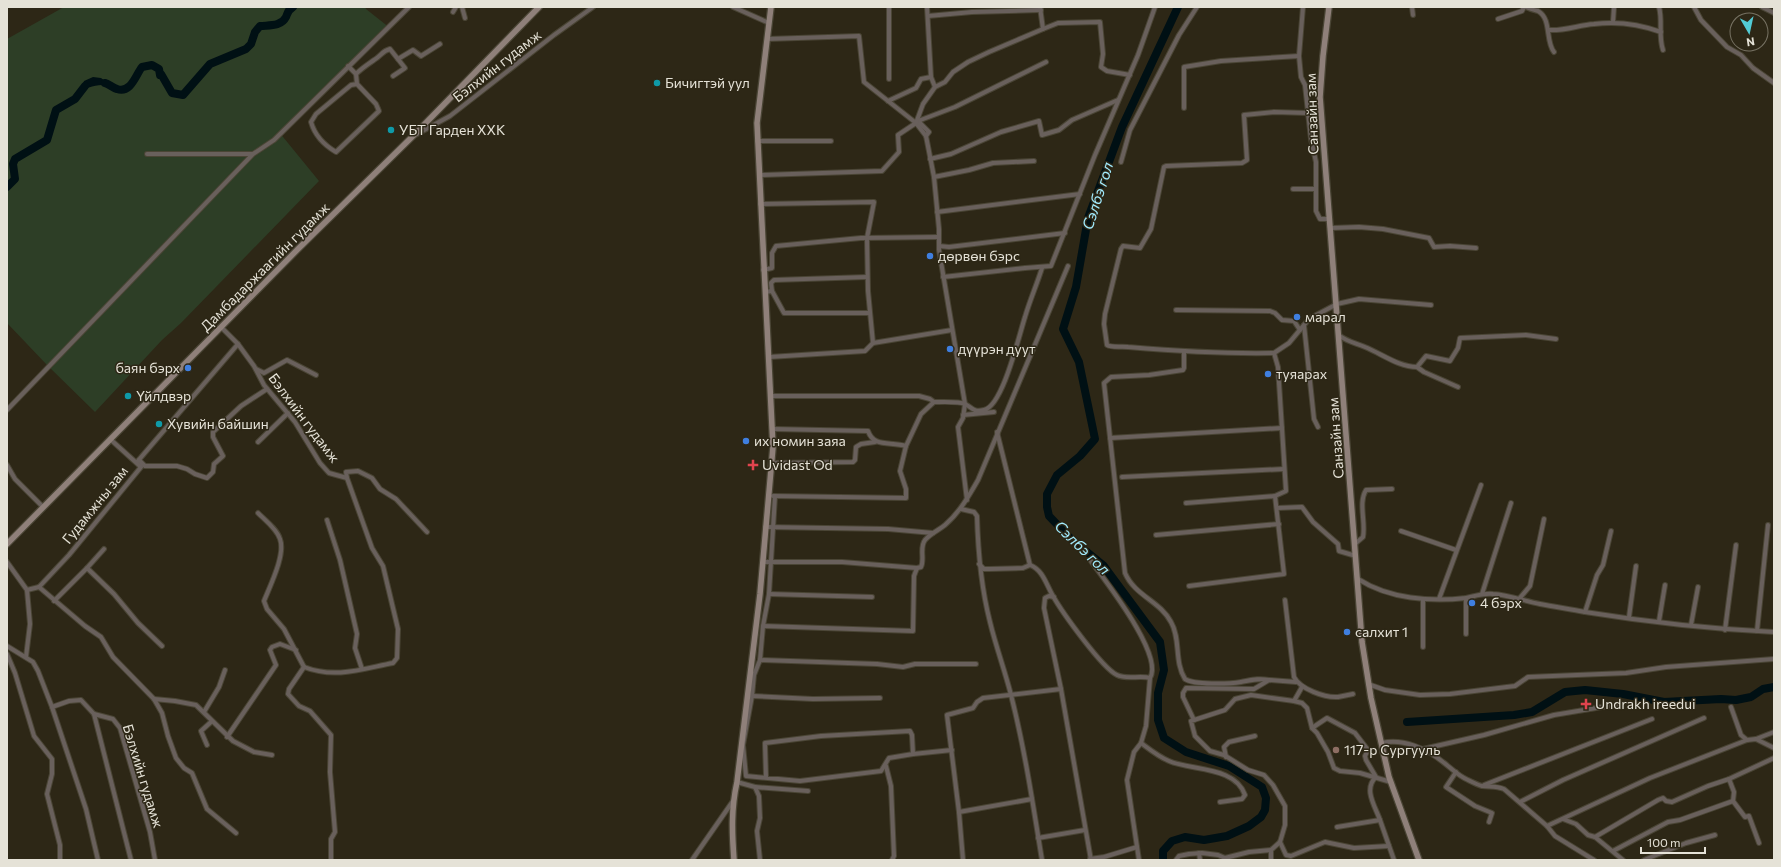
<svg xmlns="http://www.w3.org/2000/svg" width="1781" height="867" viewBox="0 0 1781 867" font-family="Commissioner,sans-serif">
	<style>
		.green { fill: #2d3e26 }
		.water { fill: #001014 }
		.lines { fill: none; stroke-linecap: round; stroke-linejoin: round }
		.river { stroke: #001014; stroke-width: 8 }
		.street-casing { stroke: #4a4535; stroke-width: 6 }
		.secondary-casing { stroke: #4a4535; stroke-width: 8 }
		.street { stroke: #69605c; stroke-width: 4 }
		.secondary { stroke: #8f807a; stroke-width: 5.5 }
		.culture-dot { fill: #0f9aa8; stroke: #2d2716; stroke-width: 1.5 }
		.shop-dot { fill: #3f7fe0; stroke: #2d2716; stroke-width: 1.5 }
		.health-dot { fill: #e0444e; stroke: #2d2716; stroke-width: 1.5 }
		.education-dot { fill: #8d6e63; stroke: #2d2716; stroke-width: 1.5 }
		.labels { text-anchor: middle; stroke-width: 3; stroke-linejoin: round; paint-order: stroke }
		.street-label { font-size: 14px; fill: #e5e2d7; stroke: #2d2716 }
		.poi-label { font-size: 14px; fill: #e5e2d7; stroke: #2d2716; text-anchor: start }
		.water-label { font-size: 15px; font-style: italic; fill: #a2ecff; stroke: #2d2716 }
	</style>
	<rect width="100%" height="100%" fill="#2d2716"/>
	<path class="green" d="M64 7H365L366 9 390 28 279 132 319 181 181 323 162 340 95 412 47 365 7 323V39Z"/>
	<path class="water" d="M93 77 101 78 115 88C105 82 86 85 79 95L84 81Z"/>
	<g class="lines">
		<g class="river">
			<path d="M105 83C109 84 113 88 117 89 131 94 136 74 142 67L152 65 159 69 160 75 161 74 172 93 183 95 210 64 246 49 251 44 255 32 260 26C269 25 281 27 286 17 288 12 288 10 293 7"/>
			<path d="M7 187 15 179 13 164 15 159 47 140 56 110 75 99 85 86"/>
			<path d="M1407 722 1514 715 1532 712 1565 692 1585 690 1623 694 1664 702 1721 699 1736 700 1751 697 1763 689 1774 687"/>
			<path d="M1163 860V851L1172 841 1185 837 1204 840 1227 836 1249 826 1261 817 1265 810 1266 798 1262 787 1229 766 1186 752 1164 738 1158 720V693L1164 670 1160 642 1103 565 1071 539 1049 516 1047 507V494L1057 475 1080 456 1095 439 1079 362 1063 329 1076 287 1088 218 1122 127 1178 7"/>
		</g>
		<g class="street-casing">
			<g id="street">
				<path d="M462 7 465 18"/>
				<path d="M733 7 769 23"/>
				<path d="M889 7V79"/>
				<path d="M927 7 931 77 935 87"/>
				<path d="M1303 7 1299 56 1301 77 1305 85 1311 139 1316 162V211L1320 219H1330"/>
				<path d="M1412 7 1413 15"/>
				<path d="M1526 7C1530 9 1534 10 1538 11 1552 19 1545 41 1554 52"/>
				<path d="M1659 7C1663 21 1658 36 1663 50"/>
				<path d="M1694 7 1701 20 1727 47 1741 55 1753 68 1774 83"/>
				<path d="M1762 7 1774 13"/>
				<path d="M453 12 456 7"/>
				<path d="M928 16 972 12 1041 10"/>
				<path d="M1498 19 1522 11 1524 7"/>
				<path d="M1613 22 1614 7"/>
				<path d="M1043 29 1058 23 1100 22 1103 54 1101 67 1107 71 1130 75"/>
				<path d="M1549 30C1565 31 1579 25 1594 24 1618 21 1639 24 1661 32"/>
				<path d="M767 39 859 36 864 82 916 123 926 136 934 177 939 229V250L965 404 963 418 958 427 967 500"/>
				<path d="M398 59 413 50 421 56 440 44"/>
				<path d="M348 66 356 74 357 84 376 104 379 111 336 152C324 145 315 136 311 122L316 114 351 85 357 84"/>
				<path d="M356 74C362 68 367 65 374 60 381 56 382 51 390 49L405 68 393 76"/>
				<path d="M888 101 916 88 921 79 931 77"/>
				<path d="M1184 108V67L1221 61 1299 56"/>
				<path d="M417 134 450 116 554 35 593 7"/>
				<path d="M926 136 929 132 918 121 955 107 1046 62"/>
				<path d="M757 141H831"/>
				<path d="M147 154H252"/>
				<path d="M930 159 951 154 1001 132 1039 121 1042 135 1059 130 1072 120 1118 100"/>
				<path d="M1121 162 1130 130 1179 35 1197 7"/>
				<path d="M759 175 882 171 899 152 898 135 916 123 923 104 935 87 945 82 953 72 968 62 989 52 1043 29 1040 7"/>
				<path d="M934 177 969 170 993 163 1034 161"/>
				<path d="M1293 189H1316"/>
				<path d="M760 204 874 202 867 238 868 291 873 343 952 330"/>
				<path d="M937 212 1080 194"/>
				<path d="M1331 228 1359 227 1383 229 1429 238 1434 247 1450 246 1476 248"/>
				<path d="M939 246 949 247 1065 233"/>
				<path d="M763 270 772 268V253L776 246 861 238 939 237"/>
				<path d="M943 277 1025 268 1051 266 1095 155 1138 55 1155 7"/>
				<path d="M772 291 771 283 774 280 867 277"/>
				<path d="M765 292 772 291 784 313H870"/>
				<path d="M1176 310 1270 311 1275 313 1282 320 1294 321 1300 330"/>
				<path d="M1304 325 1314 419 1318 427"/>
				<path d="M1340 336C1348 342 1356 343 1365 347 1382 354 1399 367 1417 367L1426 356 1450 361 1458 348 1460 338 1526 335 1556 339"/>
				<path d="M238 344 254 366 264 385 295 422 320 463 329 473 347 478 372 548 383 566 398 629 397 658 393 663C362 669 335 679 304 667"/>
				<path d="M1184 352V368L1183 370 1149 375 1111 377 1104 383 1125 573C1135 596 1160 601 1171 622 1181 639 1174 662 1185 679 1194 685 1229 684 1241 682 1252 680 1258 678 1269 680"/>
				<path d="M1274 353C1225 354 1176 351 1128 347 1122 346 1112 348 1107 345L1104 324 1105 314 1121 249 1123 246 1140 248 1151 229 1164 167 1166 166 1242 163 1247 160 1244 115 1274 112 1308 113"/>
				<path d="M769 357 865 351 873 343"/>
				<path d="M1417 367 1424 372 1458 387"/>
				<path d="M256 369 264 373 287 360 316 375"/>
				<path d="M771 396H919L930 399 934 402"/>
				<path d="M7 410 253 154 274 140 409 7"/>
				<path d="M963 415 994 412"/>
				<path d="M773 429 868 431C874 448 890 441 906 446"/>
				<path d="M997 432 1030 565C1043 570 1046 584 1053 596 1062 612 1102 668 1117 675 1127 680 1140 675 1150 678L1146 726 1141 743 1134 752 1127 780 1139 860"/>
				<path d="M1110 438 1282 428"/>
				<path d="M258 442 288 413"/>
				<path d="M139 460 145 466H177L187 469 195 474 207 478 213 472 214 464 223 456 213 437V432L241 406 267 389"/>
				<path d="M137 462 238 344 221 327"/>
				<path d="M772 463 853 462 855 460 856 447 861 444 875 442"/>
				<path d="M7 465 15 479 43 507"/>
				<path d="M1122 477 1284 469"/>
				<path d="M347 478 346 472 358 471 372 478 380 489 396 499 427 532"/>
				<path d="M773 496 906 498V489L900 471 906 446 921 414 934 402C942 402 959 401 965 404 972 407 973 413 984 410 1003 406 1019 335 1025 317 1030 300 1037 284 1042 268"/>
				<path d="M1186 503 1275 496"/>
				<path d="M1277 508 1302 507 1313 522 1338 544 1339 551 1356 556"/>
				<path d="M961 509 974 512 977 516C978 552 981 587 990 622 996 647 1005 671 1011 695 1025 750 1033 805 1042 860"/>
				<path d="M258 513C265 520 277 529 280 539 286 554 270 586 264 601L267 609 284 629 304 667"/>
				<path d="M327 520 340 560 357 634 355 648 362 669"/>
				<path d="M765 527 888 529 933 533"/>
				<path d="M1401 531 1456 550"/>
				<path d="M1156 535 1279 524"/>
				<path d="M1356 543 1363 537C1366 522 1358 503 1366 490L1392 489"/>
				<path d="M1091 561C1106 582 1164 655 1150 678"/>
				<path d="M7 562 27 590 39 587 85 626 101 637 113 657 154 699 162 713 168 736 176 758 184 768 192 773 207 809 236 833"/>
				<path d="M763 562H842L917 568"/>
				<path d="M979 564 984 569H989L1023 568 1030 565"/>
				<path d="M87 568 104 549"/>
				<path d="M1358 579C1389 599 1431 602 1466 598 1475 596 1484 593 1493 594 1509 595 1524 601 1540 604 1555 607 1570 609 1585 612 1647 622 1711 629 1774 632"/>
				<path d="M1189 586 1284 574 1275 496 1286 491 1278 367 1274 353 1289 343 1309 319 1337 304 1359 299 1431 305"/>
				<path d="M39 587 69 555 141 467 110 439"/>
				<path d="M769 594 872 597"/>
				<path d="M1482 594 1511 503"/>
				<path d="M1054 597 1049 596 1045 598 1044 608 1061 689 1091 860"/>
				<path d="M1466 598V634"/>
				<path d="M1423 599V647"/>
				<path d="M1439 599 1481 485"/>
				<path d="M1519 599 1530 586 1544 519"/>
				<path d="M1285 600 1294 677C1300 689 1325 698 1338 697 1343 696 1348 695 1353 694"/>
				<path d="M54 601 87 568 114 594 138 623 162 646"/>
				<path d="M1585 612 1597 575 1603 565 1611 531"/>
				<path d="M1629 617 1636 566"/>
				<path d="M1659 621 1665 585"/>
				<path d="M1691 625 1698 587"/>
				<path d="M763 626 913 631 914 576 917 568 921 567C925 559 919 548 925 540 931 533 939 530 945 525 960 512 968 497 978 480L1068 266"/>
				<path d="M1725 630 1736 545"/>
				<path d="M1757 631 1768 525"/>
				<path d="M7 646 33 662 38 671 52 707 86 809 98 860"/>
				<path d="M7 654 15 673 34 736 52 759V774L47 794 60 845V860"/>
				<path d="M26 657 30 624 27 590"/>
				<path d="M760 660 877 664 903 667 915 664H976"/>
				<path d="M304 667 289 689 288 694 299 706 310 711 331 735 330 772 335 832 331 839V860"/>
				<path d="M1368 684 1385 690 1420 695 1450 694 1515 686 1528 677 1626 673 1666 667 1774 659"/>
				<path d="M752 696 813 699 880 698"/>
				<path d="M154 699 175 701 196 705 233 741 254 752 272 755"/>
				<path d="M1294 701 1302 687"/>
				<path d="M52 707 69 701 81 700 94 714 131 860"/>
				<path d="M1731 707 1741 735 1747 740"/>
				<path d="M204 712 219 687 225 670"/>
				<path d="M94 714 113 719 120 728 150 832 155 860"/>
				<path d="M1194 720 1183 697V693L1186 688 1254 689 1269 680 1296 682"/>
				<path d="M1312 728 1327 718 1355 733 1368 750 1365 756 1366 760 1376 777C1363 789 1375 806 1380 820L1337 827"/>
				<path d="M227 737 276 665 270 650 272 647 280 644 296 650"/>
				<path d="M1756 739 1774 732"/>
				<path d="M1141 743C1149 749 1159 757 1169 761 1192 771 1235 766 1245 795L1242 799 1220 802"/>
				<path d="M1382 743C1403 738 1427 749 1443 762 1451 768 1458 776 1468 780 1472 782 1478 785 1482 786 1490 787 1496 786 1504 789L1547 826 1650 778 1747 740 1756 739 1774 748"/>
				<path d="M207 745 201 731 211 722"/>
				<path d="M1423 749 1484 735 1554 715 1620 704"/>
				<path d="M913 754 952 750"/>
				<path d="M1226 757 1224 747 1229 742 1255 736"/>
				<path d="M886 766 891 786 894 856 892 860"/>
				<path d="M1456 772 1446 787 1475 806 1492 813 1489 822"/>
				<path d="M766 777 765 743 821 736 910 731 912 735 913 754 889 758 881 771 800 781 746 776 743 745 752 696 754 675 760 660 763 626 769 594 775 496"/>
				<path d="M737 782 755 787 759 796 760 818 757 831 760 860"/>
				<path d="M1484 785 1652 719"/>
				<path d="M755 787 808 791"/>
				<path d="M1733 801 1745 817 1749 816 1759 843"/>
				<path d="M1520 802 1563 780 1704 718"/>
				<path d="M959 812 1032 799"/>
				<path d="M1563 819 1576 824 1588 835 1595 837 1623 860"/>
				<path d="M1380 820 1394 860"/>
				<path d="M1547 826 1555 836 1594 860"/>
				<path d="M1595 837 1658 800 1663 798 1666 801 1672 802 1708 786 1729 779 1774 758"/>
				<path d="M1038 838 1085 830"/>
				<path d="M1280 842 1286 855 1291 856 1325 842 1354 848 1389 846"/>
				<path d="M1271 850V860"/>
				<path d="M1613 851 1668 822 1680 820 1733 801 1734 792 1729 779"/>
				<path d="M1199 853 1200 860"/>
				<path d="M1090 859 1104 857 1137 847"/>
				<path d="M692 860 733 801"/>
				<path d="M963 860 959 812 947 715 973 708 977 702 983 698 1061 689"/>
				<path d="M1176 860 1179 856 1189 854 1202 853 1218 855 1225 858 1249 852 1271 850 1280 842 1285 825V806L1273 785 1264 775 1248 770 1224 755 1210 751 1195 736 1191 721 1225 710 1235 699 1251 695 1294 701 1302 703 1307 708 1312 728 1317 733 1328 752 1334 768 1340 771 1360 773 1391 782"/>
				<path d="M1644 860 1686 843 1715 835"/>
			</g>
		</g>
		<g class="secondary-casing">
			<g id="secondary">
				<path d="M1329 7 1323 56 1320 97 1362 642 1371 698 1389 777 1419 860"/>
				<path d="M7 544 299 248 415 134 539 7"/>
				<path d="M734 860C732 833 731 809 737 782L760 594 773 447 757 123 771 7"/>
			</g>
		</g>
		<use href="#street" class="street"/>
		<use href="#secondary" class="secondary"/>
	</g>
	<g class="culture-dot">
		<circle cx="657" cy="83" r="4"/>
		<circle cx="391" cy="130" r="4"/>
		<circle cx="128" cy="396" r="4"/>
		<circle cx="159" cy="424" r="4"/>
	</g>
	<g class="shop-dot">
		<circle cx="930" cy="256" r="4"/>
		<circle cx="1297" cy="317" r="4"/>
		<circle cx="950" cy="349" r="4"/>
		<circle cx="188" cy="368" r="4"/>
		<circle cx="1268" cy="374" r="4"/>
		<circle cx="746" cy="441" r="4"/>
		<circle cx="1472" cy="603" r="4"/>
		<circle cx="1347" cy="632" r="4"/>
	</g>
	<g class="health-dot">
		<path d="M751 459h4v4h4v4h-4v4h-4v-4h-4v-4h4z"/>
		<path d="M1584 698h4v4h4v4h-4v4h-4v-4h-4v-4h4z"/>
	</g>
	<circle class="education-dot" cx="1336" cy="750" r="4"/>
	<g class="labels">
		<g class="street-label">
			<text transform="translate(497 66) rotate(-38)" y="5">Бэлхийн гудамж</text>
			<text transform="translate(1312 114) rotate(-92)" y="5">Санзайн зам</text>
			<text transform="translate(265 267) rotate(-45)" y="5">Дамбадаржаагийн гудамж</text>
			<text transform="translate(304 418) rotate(53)" y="5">Бэлхийн гудамж</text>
			<text transform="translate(1336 438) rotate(-94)" y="5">Санзайн зам</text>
			<text transform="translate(95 505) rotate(-51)" y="5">Гудамжны зам</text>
			<text transform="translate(143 776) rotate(73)" y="5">Бэлхийн гудамж</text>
		</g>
		<g class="poi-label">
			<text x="665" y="88">Бичигтэй уул</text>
			<text x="399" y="135">УБТ Гарден ХХК</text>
			<text x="938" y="261">дөрвөн бэрс</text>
			<text x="1305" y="322">марал</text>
			<text x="958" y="354">дүүрэн дуут</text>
			<text x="180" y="373" text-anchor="end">баян бэрх</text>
			<text x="1276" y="379">туяарах</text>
			<text x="136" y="401">Үйлдвэр</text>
			<text x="167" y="429">Хувийн байшин</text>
			<text x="754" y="446">их номин заяа</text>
			<text x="762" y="470">Uvidast Od</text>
			<text x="1480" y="608">4 бэрх</text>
			<text x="1355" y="637">салхит 1</text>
			<text x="1595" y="709">Undrakh ireedui</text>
			<text x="1344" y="755">117-р Сургууль</text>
		</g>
		<g class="water-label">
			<text transform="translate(1098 196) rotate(-72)" y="5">Сэлбэ гол</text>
			<text transform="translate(1082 548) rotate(44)" y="5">Сэлбэ гол</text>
		</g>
	</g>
	<rect width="1781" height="867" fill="none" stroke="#e5e2d7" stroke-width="16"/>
	<g transform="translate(1749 32) rotate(171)"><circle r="19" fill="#2d2716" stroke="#777263"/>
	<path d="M0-3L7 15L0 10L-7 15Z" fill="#52ccd6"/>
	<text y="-6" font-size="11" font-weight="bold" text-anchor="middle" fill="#e5e2d7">N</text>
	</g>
	<path d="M1641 847v6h64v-6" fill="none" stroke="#e5e2d7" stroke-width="2"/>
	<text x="1647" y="847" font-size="12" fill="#e5e2d7" stroke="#2d2716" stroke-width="3" paint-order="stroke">100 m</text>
</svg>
